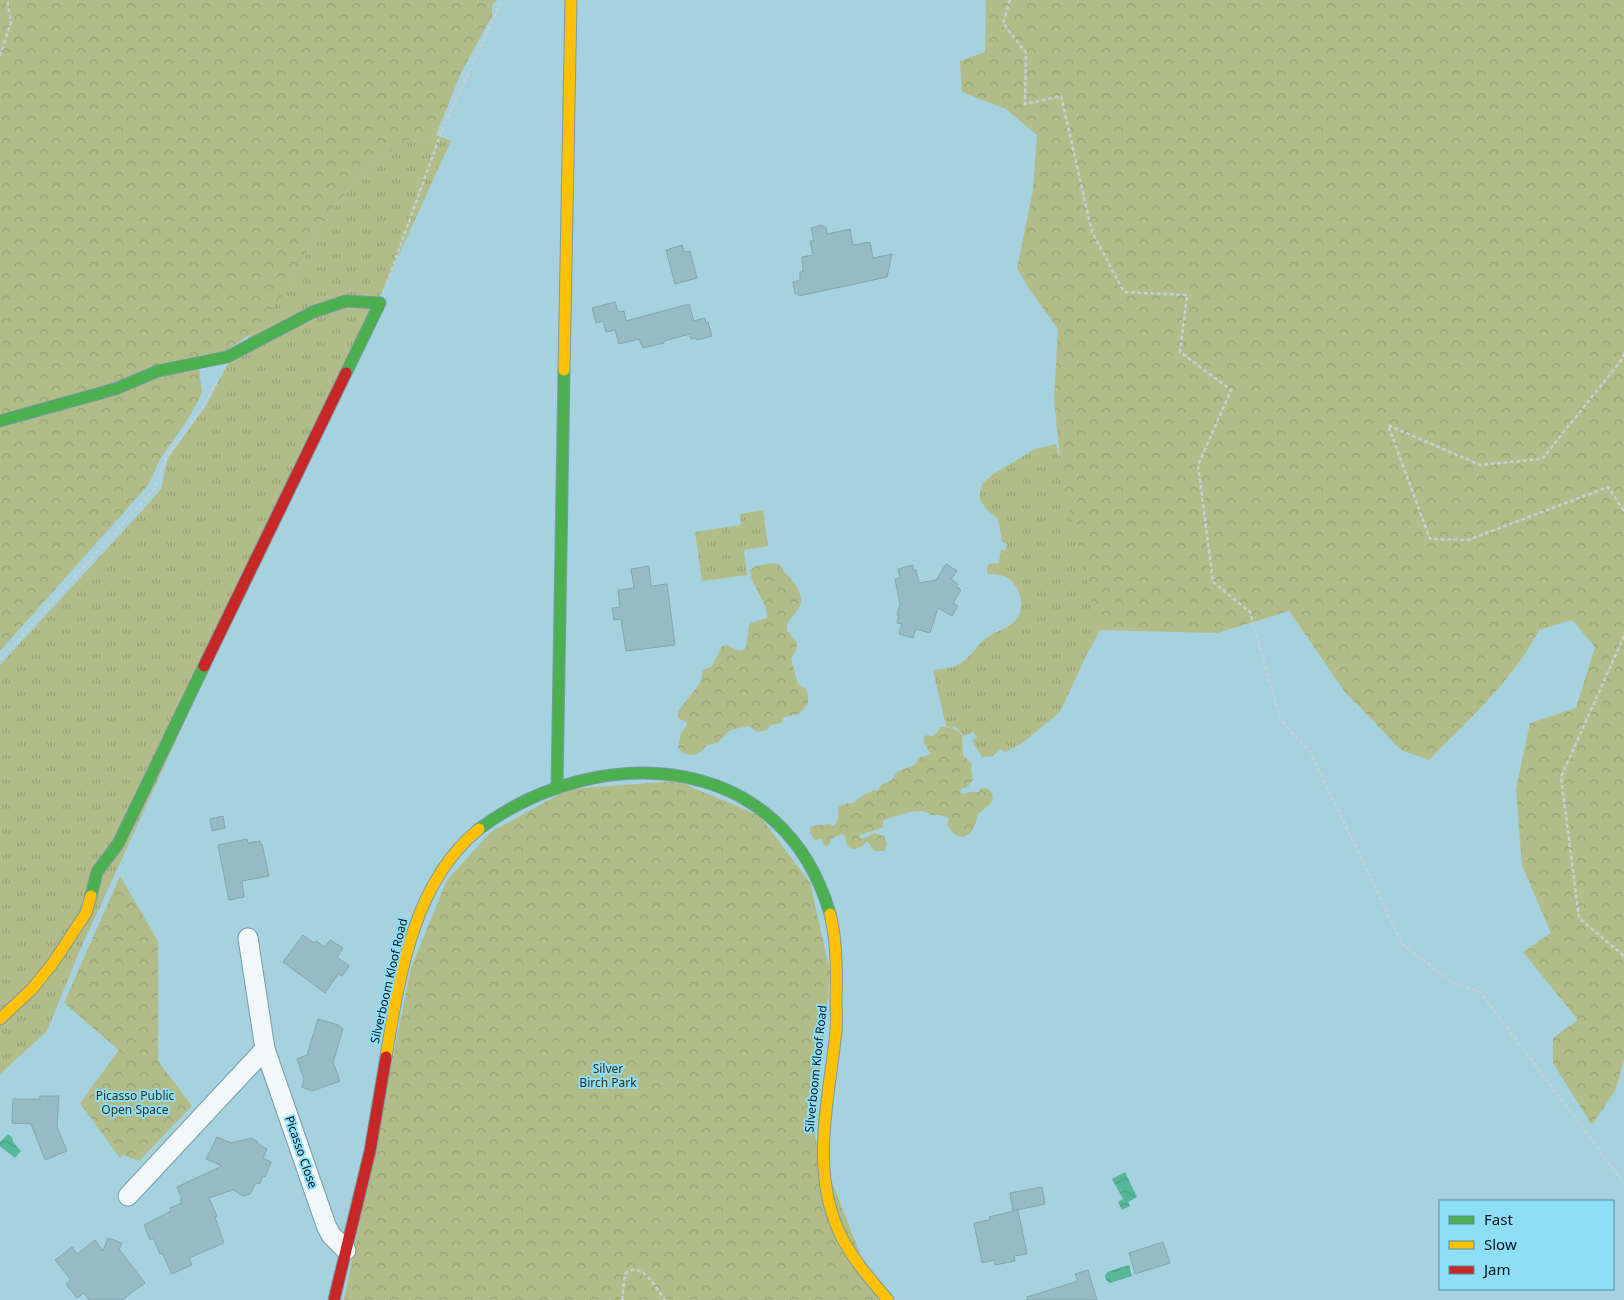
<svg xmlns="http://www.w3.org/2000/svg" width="1624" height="1300" viewBox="0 0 1624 1300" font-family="'Noto Sans',sans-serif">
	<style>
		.grass { fill: url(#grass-tufts) }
		.forest { fill: url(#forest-crowns) }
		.water { fill: url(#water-waves) }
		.building { fill: #97bbc2; stroke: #82a7ae }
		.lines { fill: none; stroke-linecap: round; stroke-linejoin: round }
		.street-casing { stroke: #779ba5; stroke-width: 21 }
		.fast-casing { stroke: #779ba5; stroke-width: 13 }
		.slow-casing { stroke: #779ba5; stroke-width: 13 }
		.jam-casing { stroke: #779ba5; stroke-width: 13 }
		.path { stroke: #c3d0d5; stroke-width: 2.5; stroke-dasharray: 4 2.5; stroke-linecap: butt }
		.street { stroke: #f2f8fa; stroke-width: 19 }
		.fast { stroke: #4caf50; stroke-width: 11 }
		.slow { stroke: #ffc107; stroke-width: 11 }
		.jam { stroke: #c62828; stroke-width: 11 }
		.labels { text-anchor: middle; stroke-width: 4; stroke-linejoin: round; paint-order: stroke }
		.street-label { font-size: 12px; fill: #00141b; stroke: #8edef7 }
		.park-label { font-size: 12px; fill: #333018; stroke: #8edef7 }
	</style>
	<defs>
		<pattern id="grass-tufts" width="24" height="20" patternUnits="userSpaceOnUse" patternTransform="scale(1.25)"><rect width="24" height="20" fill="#b2bc88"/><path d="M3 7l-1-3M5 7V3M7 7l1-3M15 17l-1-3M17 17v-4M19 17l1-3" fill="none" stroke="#97a175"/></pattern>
		<pattern id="forest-crowns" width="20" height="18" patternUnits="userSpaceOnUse" patternTransform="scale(1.25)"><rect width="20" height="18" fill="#b2bc88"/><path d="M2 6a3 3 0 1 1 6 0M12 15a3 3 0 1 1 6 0" fill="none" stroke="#97a175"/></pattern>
		<pattern id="water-waves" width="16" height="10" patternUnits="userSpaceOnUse" patternTransform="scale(1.25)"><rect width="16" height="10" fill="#56b898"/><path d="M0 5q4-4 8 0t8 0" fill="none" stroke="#499d82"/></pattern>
	</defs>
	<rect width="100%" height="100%" fill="#a6d1df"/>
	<g class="grass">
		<path d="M436 135 451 141 80 950 47 1031 0 1074V665L150 502 161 489 168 458 206 406 226 367 294 279 321 223 359 177 403 142Z"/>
		<path d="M1056 444 1105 622 1087 654 1060 712 1021 744 1005 752 1000 749 993 756 982 757 972 741 977 737 973 732 964 736 955 726 951 728 946 726 933 670C941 669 951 669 959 664 971 658 976 646 986 638 996 631 1012 627 1018 617 1025 605 1020 587 1009 579 1003 574 994 574 987 574V568L989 564 999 563 1001 550H1005L1007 544 1002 542 1000 528 997 518 986 509 979 498 982 484 992 475 1035 449Z"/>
		<path d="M763 510 768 546 744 550 747 575 702 581 695 532 741 525 740 514Z"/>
	</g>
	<g class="forest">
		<path d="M0 0H497L492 5V16L460 75 436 135 403 142 359 177 321 223 294 279 258 329 199 369 202 393 188 419 160 459 149 484 0 651Z"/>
		<path d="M985 0H1624V1060L1615 1091 1592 1125 1553 1063V1038L1578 1020 1523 952 1551 933 1522 866 1516 789 1530 723 1576 708 1595 647 1572 620 1539 630C1513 681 1468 720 1429 760L1401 750 1345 692 1289 611 1217 633 1099 630 1063 487 1054 399 1058 329 1029 289 1017 268 1033 190 1037 135 1006 109 962 92 960 61 985 52 986 2Z"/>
		<path d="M772 563 779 564C786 576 799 584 801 598 803 612 785 618 787 630 789 635 795 638 797 643L796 650 791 659 798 684 805 688 808 694V704L799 714 784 717 781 723 771 725 767 730 757 732 749 726 730 730 717 743 707 745 698 754 688 755 682 752 678 747 681 733 687 725 686 722 678 718V711L700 683 703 670 712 666 722 646 728 645C734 649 740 653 746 648L749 625 751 623 767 618C768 601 751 587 750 570L756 566Z"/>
		<path d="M941 727C950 727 956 729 962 735L963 755 972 764 971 770 973 780 967 787 961 789 960 793 963 794 969 792H979L980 789 986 788C1003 799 984 808 977 815 977 829 964 846 952 831 951 830 947 826 947 825 947 822 949 820 949 818L940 815H931C919 805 898 817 883 820V827C878 830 867 832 860 835L859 838H866L874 833 884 836 887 845 884 851H874L867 841C861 848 855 852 847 846L845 836 842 834 831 839 829 845 826 846 823 845 822 839 815 840C812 836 808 832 811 826L830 824 833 826 836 824 838 818V808C842 804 847 803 854 803 860 797 868 791 878 790L882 784 891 781 897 772 916 764 918 758 931 754 924 743V737L927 735C937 738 935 733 941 727Z"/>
		<path d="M677 781 760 816 810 883 830 971 815 1138 878 1300H344L411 968 447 880 491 832 569 789Z"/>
		<path d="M120 876 158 941V1061L192 1106 139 1161 123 1155 120 1158 80 1103 119 1050 64 1003Z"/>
	</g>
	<g class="water">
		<path d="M8 1134 12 1137 13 1142 21 1151 15 1158 0 1146V1142Z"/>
		<path d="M1125 1172 1137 1197 1128 1202 1130 1206 1122 1210 1118 1202 1123 1199 1112 1179Z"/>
		<path d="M1129 1265 1132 1276 1110 1283 1106 1280 1105 1276 1107 1272Z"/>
	</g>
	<g class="building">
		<path d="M822 225 823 227H826L827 234 850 229 853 245 870 242 873 258 892 254 887 277 799 296 798 293 795 294 793 282 800 280V272H803L802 257 813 255 810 241H814L811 228Z"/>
		<path d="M682 245 684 252 690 251 697 278 675 284 666 250Z"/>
		<path d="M615 302 618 312 624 311 626 321 689 304 694 321 705 318 706 323 708 322 712 336 697 340 696 338 691 339 690 334 664 341V343L643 348 639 339 619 344 615 330 606 332 603 321 596 323 592 308Z"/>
		<path d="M946 564 957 571 951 579 958 584 956 586 961 590 953 603 958 606 952 616 938 608 930 633 916 629 913 638 899 634 902 624 897 623 899 615H897L900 604 895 579 900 578 898 569 913 565V570H916L919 583 936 580Z"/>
		<path d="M649 566 651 586 667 584 675 645 626 651 621 619 614 620 612 608 620 607 618 590 634 588 631 569Z"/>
		<path d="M223 816 225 828 212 831 210 819Z"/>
		<path d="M247 839 248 843 260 841V845L262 844 269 876 242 881 244 897 229 900 218 845Z"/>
		<path d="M303 935 314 943 316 941 325 947 330 940 343 948 337 957 349 966 342 976 338 974 325 993 283 962Z"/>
		<path d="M318 1019 338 1025 343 1029 333 1062 340 1081 312 1091 302 1087 304 1079 297 1059 307 1055Z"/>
		<path d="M40 1096H59L57 1127 67 1151 45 1160 31 1124 12 1123 13 1099H40Z"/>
		<path d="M217 1137 231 1143 251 1138 257 1141 258 1144 267 1149 263 1158 271 1162 265 1177 263 1176 260 1183 255 1184 250 1194 243 1196 233 1190 209 1198 217 1216 215 1217 224 1243 189 1258 192 1265 172 1274 162 1253 160 1254 153 1238 150 1240 144 1225 171 1211 170 1208 182 1203 180 1200 182 1199 177 1187 222 1166 206 1159Z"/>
		<path d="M1042 1187 1045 1204 1013 1211 1010 1193Z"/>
		<path d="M1018 1210 1027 1254 1014 1256 1015 1261 995 1265 994 1260 982 1263 974 1223 990 1220 989 1217Z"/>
		<path d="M108 1238 122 1243 119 1249 145 1283 122 1300H89L84 1293 77 1298 66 1284 71 1280 55 1260 72 1247 77 1254 95 1240 103 1251Z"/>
		<path d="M1163 1242 1170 1263 1135 1274 1129 1253Z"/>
		<path d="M1088 1270 1097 1300H1027V1297L1078 1281 1075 1274Z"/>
	</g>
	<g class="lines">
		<g class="street-casing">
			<g id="street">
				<path d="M248 938 265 1049 326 1225 331 1235 346 1250"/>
				<path d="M128 1196 265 1049"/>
			</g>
		</g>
		<g class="fast-casing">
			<g id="fast">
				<path d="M0 421 115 389 158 371 227 357 313 312 346 301 380 303 346 373"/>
				<path d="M557 788 564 370"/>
				<path d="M479 829C600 739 784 751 830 914"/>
				<path d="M91 896 97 872 118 844 204 666"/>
			</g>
		</g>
		<g class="slow-casing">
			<g id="slow">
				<path d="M564 370 571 0"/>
				<path d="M830 914C837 941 837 970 836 997 836 1009 837 1020 836 1031 829 1100 809 1170 841 1236 853 1260 871 1280 888 1300"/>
				<path d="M0 1019 32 989 53 963 86 913 91 896"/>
				<path d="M386 1057C399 978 413 882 479 829"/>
			</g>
		</g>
		<g class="jam-casing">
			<g id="jam">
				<path d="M204 666 346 373"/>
				<path d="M334 1300 370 1151 386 1057"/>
			</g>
		</g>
		<g class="path">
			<path d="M1010 0 1003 23 1026 53 1025 104 1061 96 1092 232 1124 292 1187 295 1180 352 1231 390 1198 465 1213 582 1250 612 1280 719 1310 752 1403 945 1455 984 1480 992 1624 1183"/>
			<path d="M0 56 11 22 7 0"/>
			<path d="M387 283 442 130 502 0"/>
			<path d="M1624 353 1620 362 1542 459 1480 465 1388 425 1430 539 1468 540 1608 487 1624 511"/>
			<path d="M1624 636 1561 777 1579 918 1624 956"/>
			<path d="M0 660 155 488 166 458 204 405 217 381"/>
			<path d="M622 1300 625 1274C641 1259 656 1288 665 1300"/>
		</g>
		<use href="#street" class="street"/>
		<use href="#fast" class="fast"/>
		<use href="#slow" class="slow"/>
		<use href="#jam" class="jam"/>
	</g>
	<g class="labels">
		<g class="street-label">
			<text transform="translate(389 981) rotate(-77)" y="4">Silverboom Kloof Road</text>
			<text transform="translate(816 1069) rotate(-84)" y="4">Silverboom Kloof Road</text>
			<text transform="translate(301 1152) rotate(71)" y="4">Picasso Close</text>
		</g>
		<g class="park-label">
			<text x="608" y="1073">Silver<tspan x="608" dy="14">Birch Park</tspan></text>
			<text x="135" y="1100">Picasso Public<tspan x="135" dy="14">Open Space</tspan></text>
		</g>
	</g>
	<rect x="1439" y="1200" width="175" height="90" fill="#8edef7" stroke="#558d9f"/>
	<rect x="1449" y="1216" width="25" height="8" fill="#4caf50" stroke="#558d9f"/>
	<text x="1484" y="1225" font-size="15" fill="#00141b">Fast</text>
	<rect x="1449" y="1241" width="25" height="8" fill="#ffc107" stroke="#558d9f"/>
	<text x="1484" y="1250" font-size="15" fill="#00141b">Slow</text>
	<rect x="1449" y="1266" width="25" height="8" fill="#c62828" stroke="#558d9f"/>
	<text x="1484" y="1275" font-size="15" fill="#00141b">Jam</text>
</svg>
